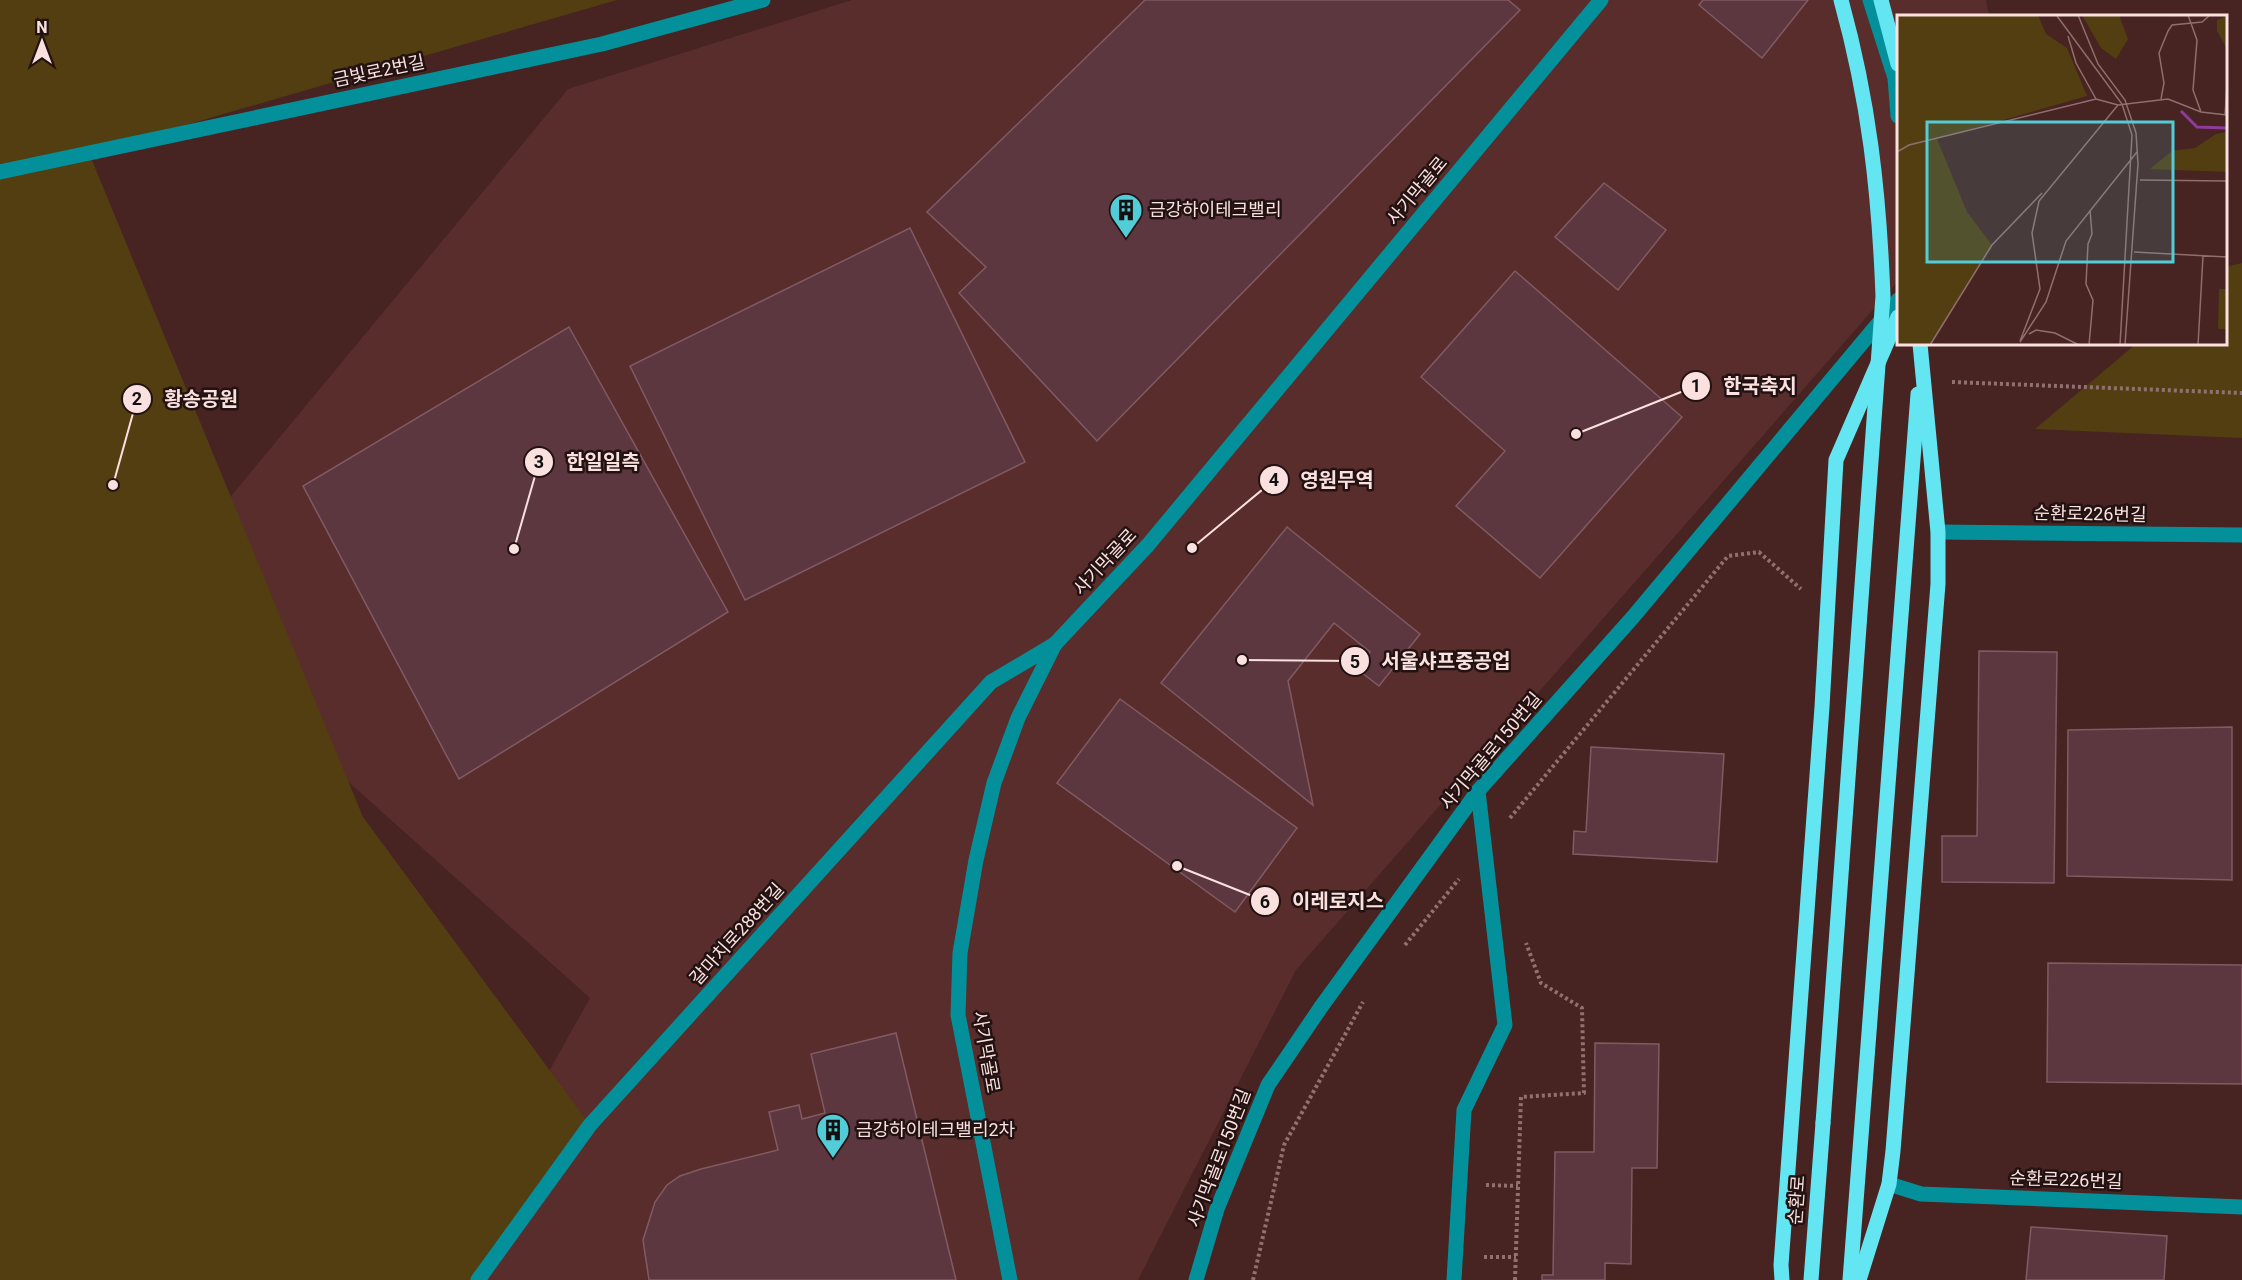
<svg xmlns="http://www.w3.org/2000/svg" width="2242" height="1280" viewBox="0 0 2242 1280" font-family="Roboto,'Noto Sans KR',sans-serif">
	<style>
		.built { fill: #582d2c }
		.green { fill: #533e11 }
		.building { fill: #5c3740; stroke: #825a63; stroke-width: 1.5 }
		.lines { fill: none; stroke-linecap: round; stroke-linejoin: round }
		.path { stroke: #917170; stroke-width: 4; stroke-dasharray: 3 3; stroke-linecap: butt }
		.minor { stroke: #04909a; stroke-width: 15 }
		.major { stroke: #64e6f2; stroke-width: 15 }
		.major-bridge { stroke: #64e6f2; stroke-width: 15 }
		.labels { text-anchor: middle; stroke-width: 5; stroke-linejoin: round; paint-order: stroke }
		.street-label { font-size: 18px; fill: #fae1df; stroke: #221211 }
		.poi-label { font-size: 18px; fill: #fae1df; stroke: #221211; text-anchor: start }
		.inset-river { fill: none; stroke: #8f3b99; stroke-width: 3 }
		.inset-road { fill: none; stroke: #8f6f6e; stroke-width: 1.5 }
		.view { fill: #52ccd6; fill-opacity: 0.15; stroke: #52ccd6; stroke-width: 3 }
		.inset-edge { fill: none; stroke: #fae1df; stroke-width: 3 }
		.leader { fill: none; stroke: #fae1df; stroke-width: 2 }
		.callout-dot { fill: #fae1df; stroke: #221211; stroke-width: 2 }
		.mark-label { font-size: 18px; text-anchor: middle; font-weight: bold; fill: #111 }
		.callout-label { font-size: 20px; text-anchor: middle; font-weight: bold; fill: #fae1df; stroke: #221211; stroke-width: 5; stroke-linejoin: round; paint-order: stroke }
	</style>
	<rect width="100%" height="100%" fill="#472322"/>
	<path class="built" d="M852 0H1986L1989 16H1898V281L1296 970 1138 1280H432L590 998 145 600 568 89Z"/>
	<g class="green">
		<path d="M0 0H617L89 153 363 817 590 1125 478 1280H0Z"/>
		<path d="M2242 263V438L2035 429 2136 344H2226V267Z"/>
	</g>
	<g class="building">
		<path d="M1145 0H1508L1520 10 1097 441 959 293 986 267 927 212Z"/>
		<path d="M1703 0H1808L1762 58 1699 5Z"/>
		<path d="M1604 183 1666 230 1618 290 1555 237Z"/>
		<path d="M910 228 1025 462 745 600 630 366Z"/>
		<path d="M1515 271 1682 417 1540 578 1456 506 1505 451 1421 377Z"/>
		<path d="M569 327 728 612 459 779 303 486Z"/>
		<path d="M1287 527 1420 634 1379 686 1357 669 1370 652 1334 623 1288 681 1313 805 1161 683Z"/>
		<path d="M1979 651 2057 652 2054 883 1942 882V836H1977Z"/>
		<path d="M1120 699 1297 828 1235 912 1057 783Z"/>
		<path d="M2232 727V880L2067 876 2068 730Z"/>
		<path d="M1591 747 1724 754 1717 862 1573 854 1574 831 1586 832Z"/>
		<path d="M2048 963 2242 965V1084L2047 1082Z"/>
		<path d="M896 1033 956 1280H649L643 1240 655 1202 667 1185 680 1176 701 1169 778 1150 769 1112 799 1105 802 1119 825 1113 811 1054Z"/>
		<path d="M1595 1043 1659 1044 1657 1168H1632L1631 1264 1605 1263V1280H1542V1275H1553L1555 1152H1594Z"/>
		<path d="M2031 1227 2167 1236 2164 1280H2026Z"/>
	</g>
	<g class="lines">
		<g class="path">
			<path d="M1952 382 2242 393"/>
			<path d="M1510 818 1728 556 1759 552 1801 589"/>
			<path d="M1405 945 1459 879"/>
			<path d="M1486 1185 1518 1186"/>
			<path d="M1484 1257H1516"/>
			<path d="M1253 1280 1284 1145 1363 1002"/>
			<path d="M1515 1280 1521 1097 1584 1093 1582 1008 1541 983 1526 943"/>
		</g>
		<g class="minor">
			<path d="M1870 0 1895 78 1898 116"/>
			<path d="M0 172 602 44 763 0"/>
			<path d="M1938 532 2242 535"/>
			<path d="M1889 1184 1921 1194 2242 1207"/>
			<path d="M478 1280 590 1125 991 682 1055 644"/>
			<path d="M1010 1280 958 1015 960 953 976 860 994 783 1018 718 1055 644 1148 545 1601 0"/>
			<path d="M1196 1280 1217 1209 1268 1085 1321 1007 1478 791 1633 617 1898 300"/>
			<path d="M1454 1280 1464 1110 1505 1025 1478 791"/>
		</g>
		<g class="major">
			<path d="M1881 0 1898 64"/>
			<path d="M1782 1280 1781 1265 1822 707 1836 460 1898 317"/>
			<path d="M1811 1280 1823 1123"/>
			<path d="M1850 1280 1918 394"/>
			<path d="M1859 1280 1889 1184 1893 1151 1938 584V532L1920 344"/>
		</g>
		<path class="major-bridge" d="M1823 1123 1883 296C1879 191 1869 101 1841 0"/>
	</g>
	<defs>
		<g id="building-pin" transform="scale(1.725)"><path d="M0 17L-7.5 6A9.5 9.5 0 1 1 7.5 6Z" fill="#52ccd6" stroke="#221211"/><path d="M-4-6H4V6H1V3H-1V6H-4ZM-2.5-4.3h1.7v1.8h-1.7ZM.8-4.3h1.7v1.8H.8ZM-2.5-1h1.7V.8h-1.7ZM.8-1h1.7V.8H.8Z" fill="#111"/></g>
	</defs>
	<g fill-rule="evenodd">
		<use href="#building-pin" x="1126" y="210"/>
		<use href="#building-pin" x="833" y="1130"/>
	</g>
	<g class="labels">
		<g class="street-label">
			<text transform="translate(379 71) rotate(-12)" y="6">금빛로2번길</text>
			<text transform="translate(1417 191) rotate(-50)" y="6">사기막골로</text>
			<text transform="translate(2090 514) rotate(1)" y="6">순환로226번길</text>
			<text transform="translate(1105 562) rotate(-47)" y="6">사기막골로</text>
			<text transform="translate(1491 751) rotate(-50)" y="6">사기막골로150번길</text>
			<text transform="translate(737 934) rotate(-48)" y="6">갈마치로288번길</text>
			<text transform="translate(986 1052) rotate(80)" y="6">사기막골로</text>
			<text transform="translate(1219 1158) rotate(-69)" y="6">사기막골로150번길</text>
			<text transform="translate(2066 1180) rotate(2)" y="6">순환로226번길</text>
			<text transform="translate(1797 1200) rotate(-86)" y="6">순환로</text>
		</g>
		<g class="poi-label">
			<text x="1149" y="216">금강하이테크밸리</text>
			<text x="856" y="1136">금강하이테크밸리2차</text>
		</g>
	</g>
	<g transform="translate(1897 15)">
		<rect width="330" height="330" fill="#472322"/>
		<path d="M141 0 149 19 170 33 190 81 40 124 70 197 95 230 33 330H0V1ZM222 0 231 24 219 44 204 33 185 0ZM330 1V34L320 16V5ZM330 117V157L253 154 275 136 298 133 319 119ZM322 274H330V314H321Z" fill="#533e11"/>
		<path class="inset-river" d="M284 96 300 112 330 113"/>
		<path class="inset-road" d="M181 0 201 49 228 85 239 118 241 149 228 330M291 0 300 25 296 75 304 97M160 1 225 89 235 120 223 330M171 21 179 48 199 84M264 84 267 68 262 38 271 16 275 10 305 7 313 0M328 100 330 71M0 137 12 130 199 84 221 90 271 84 304 97 330 100M243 165 330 166M237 237 330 242M132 319 139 315 158 318 182 330M123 326 143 274 135 218 142 186 221 90M123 327 149 287 169 226 240 137M33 330 95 230 145 178M192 330 196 285 189 269 191 229 195 219 193 195M301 330 306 241"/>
		<path class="view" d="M30 107H276V247H30Z"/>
		<rect width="330" height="330" class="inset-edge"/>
	</g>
	<path class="leader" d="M1576 434L1696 386M113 485L137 399M514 549L539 462M1192 548L1274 480M1242 660L1355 661M1177 866L1265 901"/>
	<g class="callout-dot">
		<circle cx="1576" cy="434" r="6"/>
		<circle cx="113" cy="485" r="6"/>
		<circle cx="514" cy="549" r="6"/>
		<circle cx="1192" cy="548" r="6"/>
		<circle cx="1242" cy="660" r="6"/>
		<circle cx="1177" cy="866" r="6"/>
		<circle cx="1696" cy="386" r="15"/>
		<circle cx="137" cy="399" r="15"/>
		<circle cx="539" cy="462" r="15"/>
		<circle cx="1274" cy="480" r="15"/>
		<circle cx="1355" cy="661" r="15"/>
		<circle cx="1265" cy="901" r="15"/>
	</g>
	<g class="mark-label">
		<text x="1696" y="392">1</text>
		<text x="137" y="405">2</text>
		<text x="539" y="468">3</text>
		<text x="1274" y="486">4</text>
		<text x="1355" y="668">5</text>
		<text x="1265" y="908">6</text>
	</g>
	<g class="callout-label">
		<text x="1760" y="393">한국축지</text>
		<text x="201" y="406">황송공원</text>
		<text x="603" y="469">한일일측</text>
		<text x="1337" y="487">영원무역</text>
		<text x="1446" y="668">서울샤프중공업</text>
		<text x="1338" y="908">이레로지스</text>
	</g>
	<g transform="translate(42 42)" stroke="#221211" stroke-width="4.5" paint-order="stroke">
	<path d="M0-4.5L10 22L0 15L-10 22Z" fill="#fae1df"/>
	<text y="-9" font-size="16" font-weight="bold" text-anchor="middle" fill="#fae1df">N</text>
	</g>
</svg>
